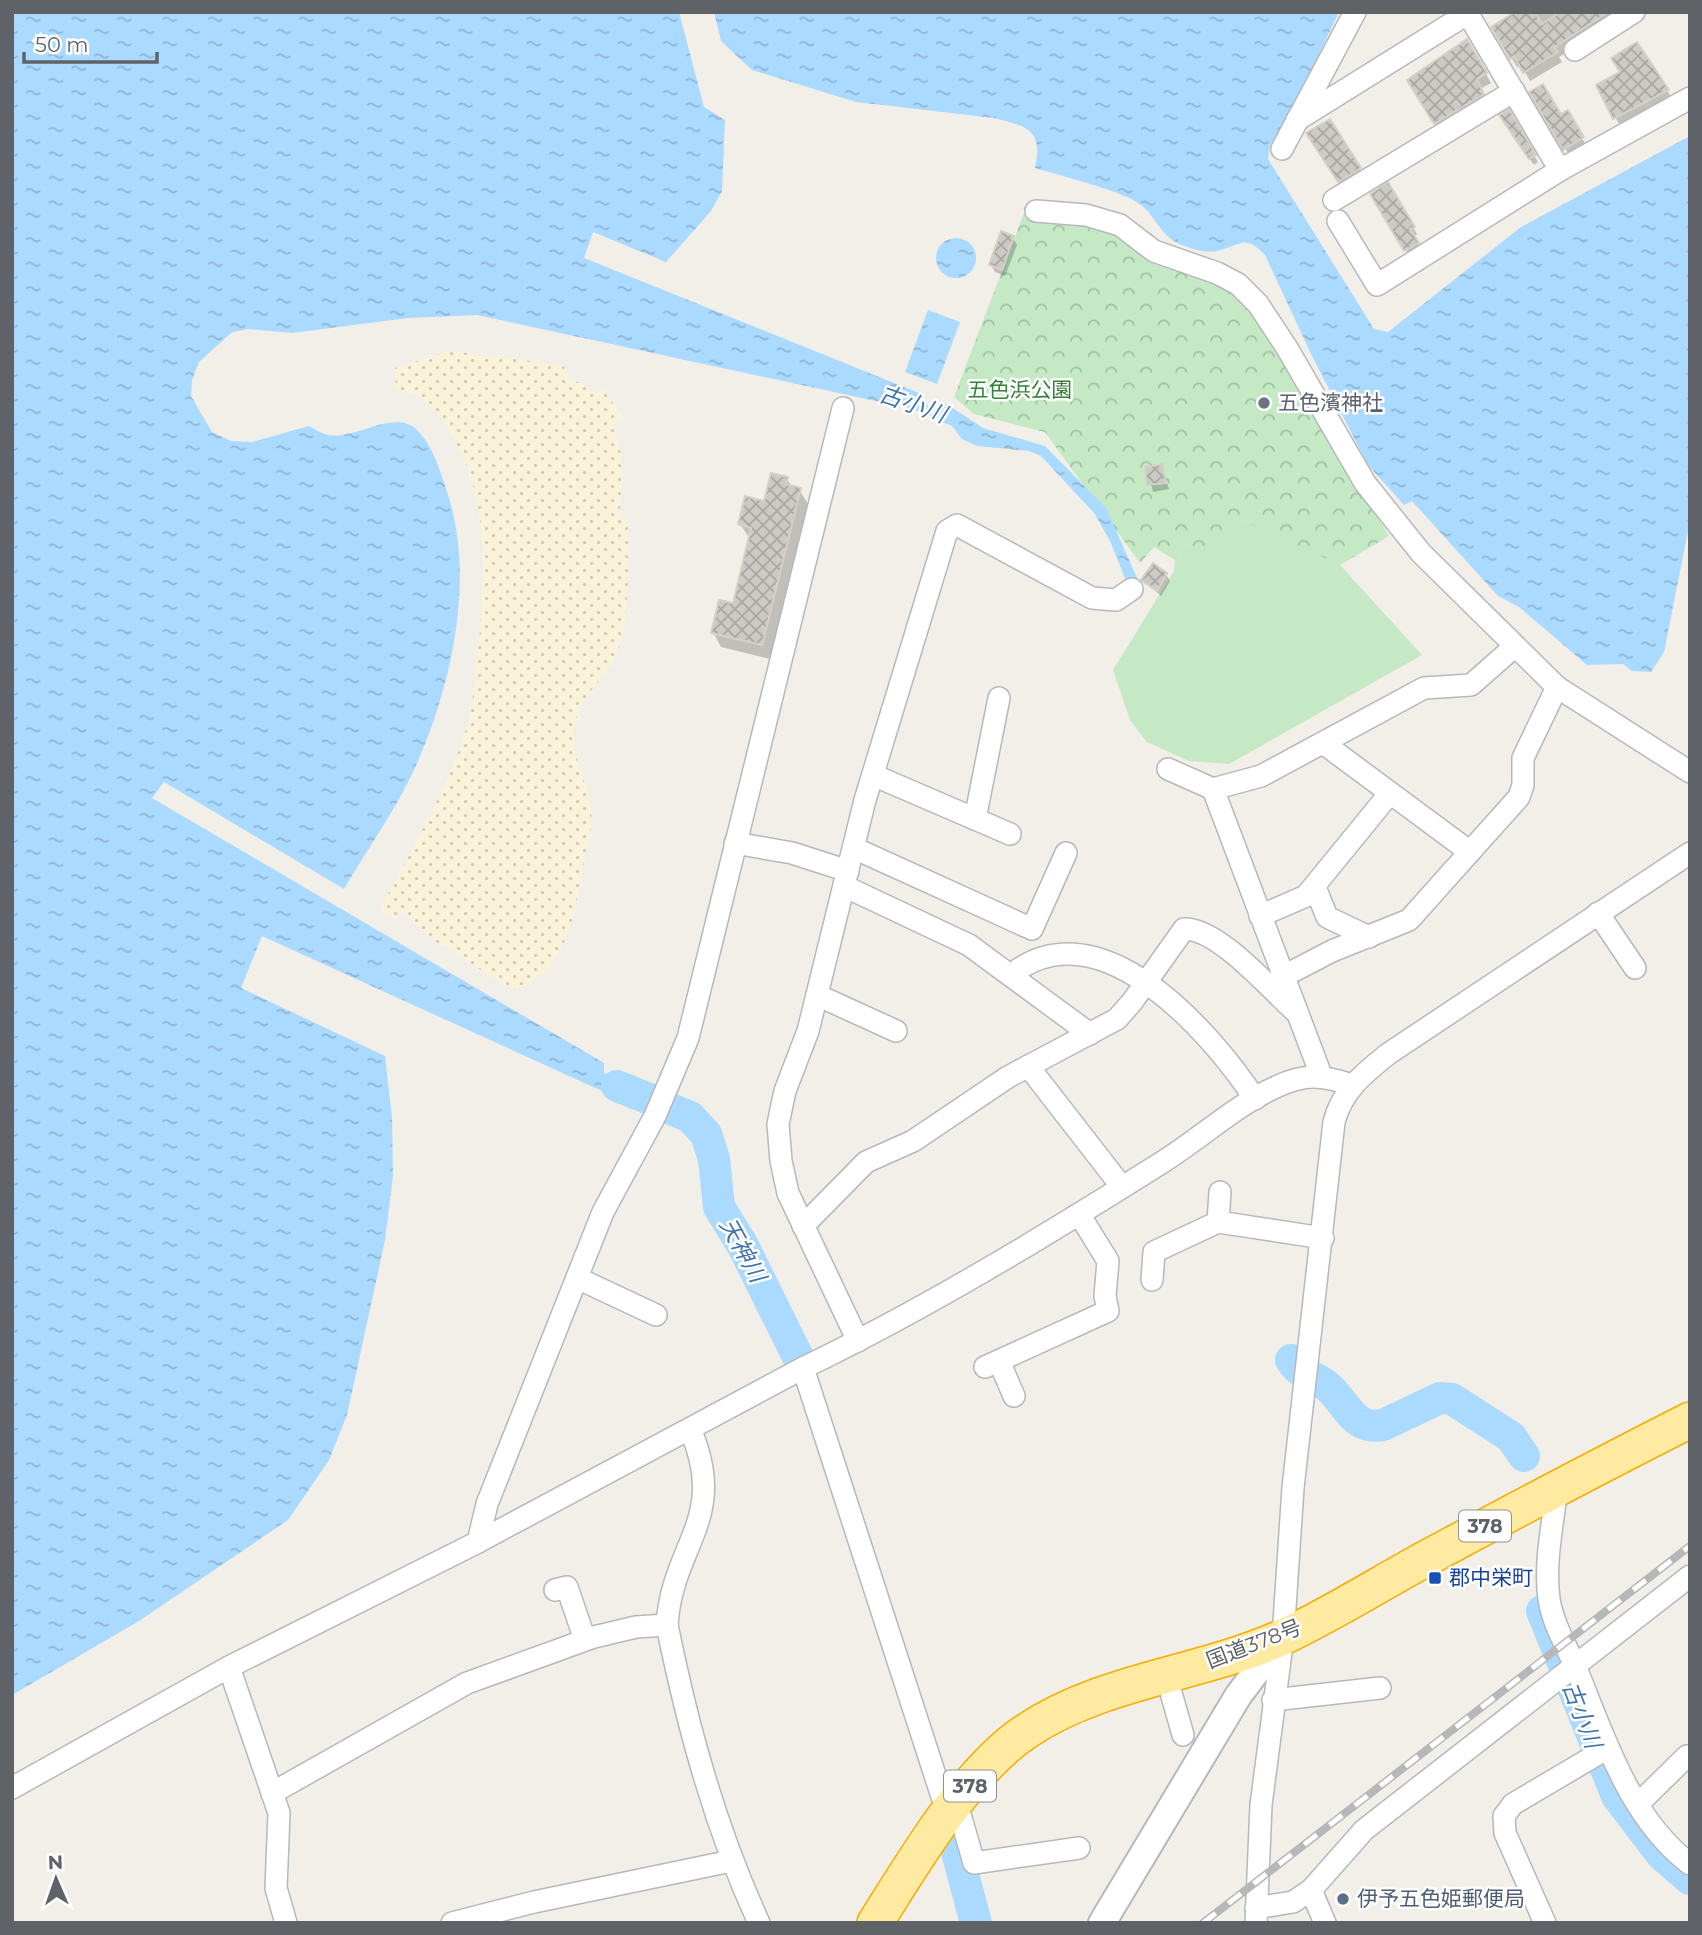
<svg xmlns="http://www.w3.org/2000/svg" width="1702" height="1935" viewBox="0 0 1702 1935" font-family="Montserrat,'Noto Sans JP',sans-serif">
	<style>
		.green { fill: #c5e8c5 }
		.sand { fill: url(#sand-dots) }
		.park { fill: url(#park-crowns) }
		.water { fill: url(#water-ripples) }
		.shadow { fill: #0003 }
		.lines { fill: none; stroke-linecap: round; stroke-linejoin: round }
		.river { stroke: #aadaff; stroke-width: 32 }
		.building { fill: url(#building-cross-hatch); stroke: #d6d1c6; stroke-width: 2 }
		.minor-casing { stroke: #b5b8bc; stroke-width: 24 }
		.tertiary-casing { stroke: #b5b8bc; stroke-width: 30 }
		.trunk-casing { stroke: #f9ab00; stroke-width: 38 }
		.minor { stroke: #fff; stroke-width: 21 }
		.tertiary { stroke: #fff; stroke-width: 26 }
		.trunk { stroke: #feeaa1; stroke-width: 35 }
		.rail-casing { stroke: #b6b7b8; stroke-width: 8 }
		.rail { stroke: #fff; stroke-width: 5; stroke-dasharray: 16; stroke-linecap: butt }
		.worship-dot { fill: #6b7280; stroke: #fff; stroke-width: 2.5 }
		.transit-dot { fill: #1a4fb4; stroke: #fff; stroke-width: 2.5 }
		.service-dot { fill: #5c6f8a; stroke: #fff; stroke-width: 2.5 }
		.labels { text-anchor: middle; stroke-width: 5; stroke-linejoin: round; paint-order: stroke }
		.shield { fill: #fff; stroke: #8f9295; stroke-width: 2 }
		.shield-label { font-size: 19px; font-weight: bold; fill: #5f6368 }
		.park-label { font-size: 21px; fill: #348238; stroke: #fff }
		.worship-label { font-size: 21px; fill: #5b616d; stroke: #fff; text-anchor: start }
		.transit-label { font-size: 21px; fill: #164399; stroke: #fff; text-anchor: start }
		.street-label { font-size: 21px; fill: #5f6368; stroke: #fff }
		.service-label { font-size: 21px; fill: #4e5e75; stroke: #fff; text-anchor: start }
		.water-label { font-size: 23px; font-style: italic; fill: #4174aa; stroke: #fff }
	</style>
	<defs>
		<pattern id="sand-dots" width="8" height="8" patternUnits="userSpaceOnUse" patternTransform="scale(1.75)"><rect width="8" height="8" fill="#fbf3d9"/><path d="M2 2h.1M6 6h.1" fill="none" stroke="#cec8b4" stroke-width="1.8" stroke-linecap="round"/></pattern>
		<pattern id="park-crowns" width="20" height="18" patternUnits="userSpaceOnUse" patternTransform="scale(1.75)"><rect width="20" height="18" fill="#c5e8c5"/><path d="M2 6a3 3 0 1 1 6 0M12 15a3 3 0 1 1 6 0" fill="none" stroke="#a3c0a4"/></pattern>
		<pattern id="water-ripples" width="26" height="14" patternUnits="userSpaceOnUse" patternTransform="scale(1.75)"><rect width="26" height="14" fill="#aadaff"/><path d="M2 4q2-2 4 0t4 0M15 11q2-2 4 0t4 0" fill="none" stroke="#8eb4d2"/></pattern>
		<pattern id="building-cross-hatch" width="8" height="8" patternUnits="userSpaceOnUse" patternTransform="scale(1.75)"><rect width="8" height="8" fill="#cccac5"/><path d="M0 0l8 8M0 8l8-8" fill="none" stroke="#a9a8a4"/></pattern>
	</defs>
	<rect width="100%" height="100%" fill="#f1efe8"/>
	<path class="green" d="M1231 515 1340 565 1422 655 1229 764 1189 761 1147 742 1130 720 1113 670 1174 571 1175 560 1186 545 1211 549Z"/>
	<path class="sand" d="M449 351 563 365 571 380 581 383 596 394 602 388 625 420 613 421 622 459 620 518 628 521C627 562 631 610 618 649 608 681 577 692 574 732 572 760 589 783 591 810 593 829 587 849 583 868 574 917 567 972 513 990L432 939 403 911 395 918 380 910C410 850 450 788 468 723 474 699 475 674 478 650 485 579 490 507 456 442 443 418 426 392 396 390L395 368Z"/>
	<path class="park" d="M1024 213 1080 222 1115 231 1230 289 1255 312 1389 536 1340 565 1231 515 1211 549 1186 545 1175 560 1154 547 1140 563 1045 432 974 414 954 397Z"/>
	<g class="water">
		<path d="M12 12H679L704 107 725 120 722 191 711 211 666 262 593 232 584 258 919 393 928 406 939 409 942 401 983 428 1045 446 1106 508 1138 580 1128 586 1111 543 1095 514 1041 456 1029 451 977 446 962 439 952 426 913 409 477 315 408 318 292 333 248 329 232 332 199 362 192 380 191 396 212 432 231 441 252 442 309 426C315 429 322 434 329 435 354 440 394 409 416 429 433 445 441 473 448 495 476 581 450 694 412 774 393 814 366 851 344 889L164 782 152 798 604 1063V1073L620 1081 613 1096 262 936 241 988 385 1056 392 1118 393 1176 385 1240 347 1415 329 1460 288 1520 139 1621 12 1695Z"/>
		<path d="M714 12H1339L1291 113 1270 145 1268 159 1374 329 1388 332 1521 227 1690 136V521L1664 652 1651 672 1632 671 1623 664 1587 665 1519 607 1498 596 1412 501 1404 505 1368 465 1312 356 1265 255C1244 233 1240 246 1217 251 1206 253 1195 250 1185 246 1158 237 1158 216 1138 203 1122 191 1058 175 1035 168 1044 129 1026 126 994 118L856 102 752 70 721 41Z"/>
		<circle cx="956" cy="258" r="20"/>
		<path d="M928 310 960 322 937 384 905 372Z"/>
	</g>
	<g class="shadow">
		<path d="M1519 12H1624L1626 15 1559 57 1562 62 1530 81 1521 65 1517 67 1493 27Z"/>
		<path d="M1467 41 1491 83 1480 89 1488 104 1440 132 1409 81Z"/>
		<path d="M1636 44 1672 98 1619 124 1598 86 1622 73Z"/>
		<path d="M1532 93 1560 116 1567 112 1586 145 1569 155Z"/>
		<path d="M1508 112 1538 162 1534 165 1505 122Z"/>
		<path d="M1329 121 1366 180 1345 192 1315 144Z"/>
		<path d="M1388 185 1417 234 1413 237 1421 250 1410 257 1372 194Z"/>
		<path d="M1013 238 1017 245 1005 276 995 272 991 265Z"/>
		<path d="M1161 466 1169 489 1153 492 1147 468Z"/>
		<path d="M787 479 792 487 799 489 808 504 770 659 721 647 713 632 734 605 750 539 740 524 766 503Z"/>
		<path d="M1166 574 1170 581 1161 596 1143 580Z"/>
	</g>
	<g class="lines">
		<g class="river">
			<path d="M617 1086 652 1100"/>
			<path d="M671 1109 690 1117 706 1134 714 1159 719 1207 743 1246 800 1361"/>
			<path d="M1291 1360C1300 1375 1314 1375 1327 1386 1346 1401 1352 1431 1383 1425L1440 1398 1452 1399 1511 1437 1524 1456"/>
			<path d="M1542 1611 1617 1796 1662 1855 1690 1879"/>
			<path d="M957 1852 976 1923"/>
		</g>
	</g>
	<g class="building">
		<path d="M1515 12H1535L1542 24 1560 12H1608L1555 47 1558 52 1523 73 1514 56 1510 59 1491 27Z"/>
		<path d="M1467 39 1487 73 1477 79 1484 94 1434 124 1407 80Z"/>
		<path d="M1637 42 1669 90 1613 119 1596 85 1620 72 1611 58Z"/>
		<path d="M1543 84 1561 114 1568 110 1584 137 1563 150 1529 92Z"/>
		<path d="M1509 109 1536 155 1529 159 1499 115Z"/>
		<path d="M1330 119 1361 168 1338 182 1306 133Z"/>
		<path d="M1388 182 1415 227 1410 229 1419 243 1404 251 1370 194Z"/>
		<path d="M1001 231 1014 236 1002 270 989 265Z"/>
		<path d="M1162 464 1166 483 1147 485 1145 467Z"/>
		<path d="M771 473 788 477 786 484 801 488 762 645 711 633 719 600 733 603 751 528 738 524 745 496 764 501Z"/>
		<path d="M1153 563 1167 573 1157 591 1141 580Z"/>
	</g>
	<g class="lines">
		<g class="minor-casing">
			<g id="minor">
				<path d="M1468 14 1560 170"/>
				<path d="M1575 50 1634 12"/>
				<path d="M1297 120 1470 12"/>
				<path d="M1282 149 1355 12"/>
				<path d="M1334 200 1514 91"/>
				<path d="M1036 211 1086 215 1120 225 1154 251 1217 273 1238 284 1258 304 1287 348 1365 483 1421 553 1557 687 1690 772"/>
				<path d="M1338 221 1377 285 1560 170 1690 98"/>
				<path d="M1323 743 1470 852"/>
				<path d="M1168 769 1213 789 1321 1075"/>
				<path d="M873 775 1010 834"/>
				<path d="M1213 789 1261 776 1424 688 1471 685 1514 647"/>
				<path d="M975 819 999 698"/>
				<path d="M735 843 792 853 848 871"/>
				<path d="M854 848 1032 929 1066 853"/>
				<path d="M844 886 969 945 1090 1034"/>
				<path d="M1315 887 1327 917 1369 937"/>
				<path d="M1598 913 1635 968"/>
				<path d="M1260 916 1306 896 1390 793"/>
				<path d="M1012 974C1100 905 1210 1031 1255 1099"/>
				<path d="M1282 977 1332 951 1409 920 1519 797 1523 785V758L1557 687"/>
				<path d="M817 995 896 1031"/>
				<path d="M1028 1066 1122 1187"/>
				<path d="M1218 1222 1220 1192"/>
				<path d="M803 1226 866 1162 913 1141 1008 1077 1117 1019 1132 1002 1184 929C1218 928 1270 989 1296 1012"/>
				<path d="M577 1278 656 1315"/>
				<path d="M1152 1280 1154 1252 1218 1222 1323 1238"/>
				<path d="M858 1341 788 1193 781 1161 778 1124 785 1091 808 1031 865 800 947 531 957 525 1092 598 1116 600 1132 589"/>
				<path d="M999 1361 1014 1396"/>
				<path d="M985 1367 1108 1311 1105 1296 1108 1261 1079 1214"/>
				<path d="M803 1368 948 1815"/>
				<path d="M690 1429C729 1519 672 1544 667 1625 688 1728 715 1827 759 1923"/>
				<path d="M1557 1487C1553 1523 1544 1563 1549 1599 1553 1624 1566 1645 1576 1668 1604 1736 1629 1818 1690 1864"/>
				<path d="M478 1542 487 1504 603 1212 655 1116 688 1038 843 408"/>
				<path d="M555 1590 567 1587 585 1640"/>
				<path d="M229 1667 279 1813 276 1888 286 1923"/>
				<path d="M1166 1675 1183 1735"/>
				<path d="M1273 1700 1380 1688"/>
				<path d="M12 1788 229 1667 478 1542 803 1368C927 1308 1045 1236 1161 1163 1200 1139 1234 1106 1276 1087 1305 1073 1322 1075 1352 1085"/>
				<path d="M272 1793 467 1683 594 1637 636 1627 667 1625"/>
				<path d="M957 1804 974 1863 1079 1848"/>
				<path d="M1638 1804 1687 1756"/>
				<path d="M1311 1890 1325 1923"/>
				<path d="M1256 1908 1293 1902 1311 1890 1364 1830 1690 1576"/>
				<path d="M452 1923 534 1902 731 1861"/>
				<path d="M1256 1923 1261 1805 1283 1637 1293 1488 1334 1122C1342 1091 1363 1074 1388 1054L1690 853"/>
				<path d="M1545 1923 1505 1833 1504 1816 1513 1804 1608 1748"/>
			</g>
		</g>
		<g class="tertiary-casing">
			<path id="tertiary" d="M1102 1923 1238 1696 1282 1637"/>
		</g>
		<g class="trunk-casing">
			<path id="trunk" d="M875 1923C913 1863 966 1772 1025 1732 1102 1680 1199 1675 1283 1637 1332 1614 1379 1584 1427 1558 1514 1511 1601 1465 1690 1420"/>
		</g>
		<use href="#minor" class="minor"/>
		<use href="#tertiary" class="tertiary"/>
		<use href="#trunk" class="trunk"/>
		<g class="rail-casing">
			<path id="rail" d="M1203 1923 1690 1546"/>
		</g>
		<use href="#rail" class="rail"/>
	</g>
	<circle class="worship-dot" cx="1264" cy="403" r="7"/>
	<rect class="transit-dot" x="1428" y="1571" width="14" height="14" rx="3.5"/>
	<circle class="service-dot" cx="1343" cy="1899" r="7"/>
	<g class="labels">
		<g class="shield">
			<rect x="1459" y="1510.5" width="52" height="31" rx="5"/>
			<rect x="944" y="1770.5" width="52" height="31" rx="5"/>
		</g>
		<g class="shield-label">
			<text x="1485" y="1533">378</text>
			<text x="970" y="1793">378</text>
		</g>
		<g class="park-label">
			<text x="1020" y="397">五色浜公園</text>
		</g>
		<g class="worship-label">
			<text x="1278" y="410">五色濱神社</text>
		</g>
		<g class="transit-label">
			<text x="1449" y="1585">郡中栄町</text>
		</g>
		<g class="street-label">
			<text transform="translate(1254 1644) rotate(-21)" y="7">国道378号</text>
		</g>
		<g class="service-label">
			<text x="1357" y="1906">伊予五色姫郵便局</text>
		</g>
		<g class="water-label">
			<text transform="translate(913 404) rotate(19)" y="8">古小川</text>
			<text transform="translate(743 1250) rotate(61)" y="8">天神川</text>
			<text transform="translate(1582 1715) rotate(69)" y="8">古小川</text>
		</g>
	</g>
	<rect width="1702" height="1935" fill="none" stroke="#5f6368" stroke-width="28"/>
	<g transform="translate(56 1879) rotate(358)" stroke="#ffffff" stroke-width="5" paint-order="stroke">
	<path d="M0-5L12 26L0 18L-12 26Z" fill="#5f6368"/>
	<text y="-10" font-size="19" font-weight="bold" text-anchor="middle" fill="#5f6368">N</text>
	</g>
	<path d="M24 52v10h133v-10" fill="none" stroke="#5f6368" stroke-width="3.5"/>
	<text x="35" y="52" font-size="21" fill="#5f6368" stroke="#ffffff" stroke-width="5" paint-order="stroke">50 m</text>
</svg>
